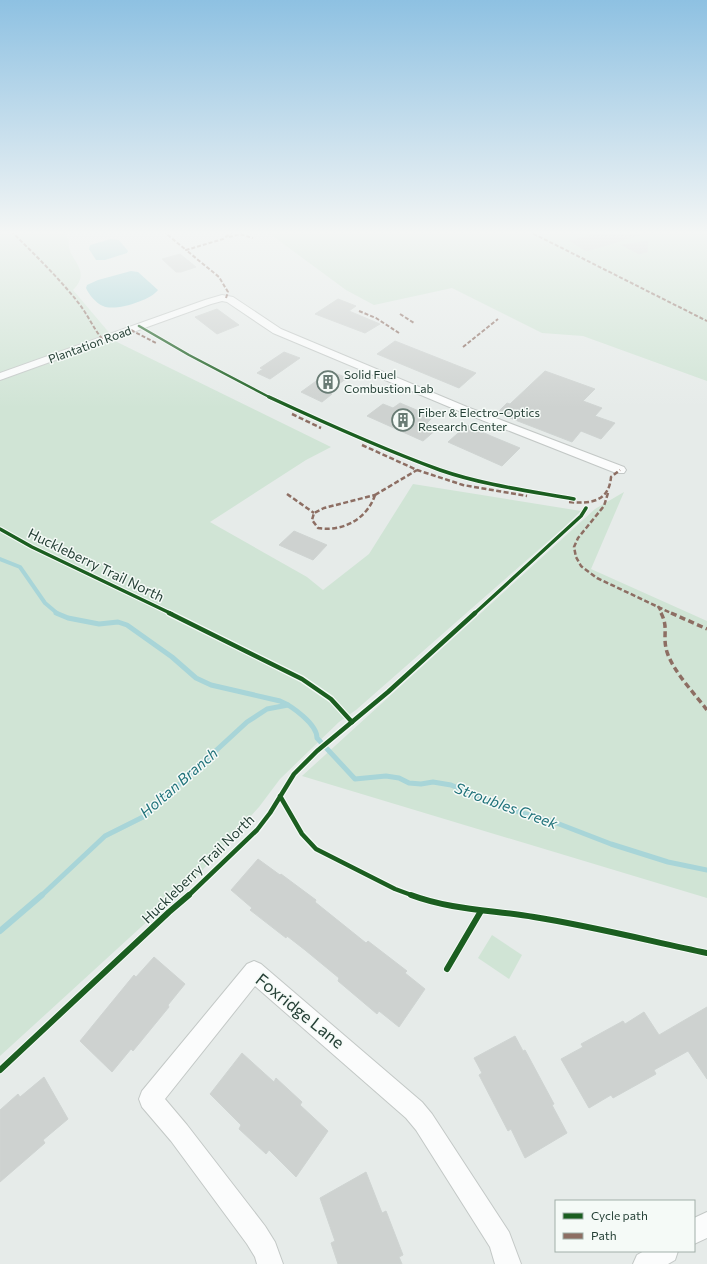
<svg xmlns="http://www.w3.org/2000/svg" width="707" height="1264" viewBox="0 0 707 1264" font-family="Commissioner,sans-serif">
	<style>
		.green { fill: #d0e4d5 }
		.water { fill: #a8d5d8 }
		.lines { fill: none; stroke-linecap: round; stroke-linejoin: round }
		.stream-far2 { stroke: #a8d5d8; stroke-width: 4 }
		.stream-far1 { stroke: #a8d5d8; stroke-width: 5 }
		.stream { stroke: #a8d5d8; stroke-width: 6 }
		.building { fill: #ced2d0; stroke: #cfd4d2 }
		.minor-casing { stroke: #c3c8c6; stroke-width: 2 }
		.minor { fill: #fbfcfc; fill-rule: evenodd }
		.quiet-far2 { stroke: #8d6e63; stroke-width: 2; stroke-dasharray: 4 2; stroke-linecap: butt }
		.quiet-far1 { stroke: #8d6e63; stroke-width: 2.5; stroke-dasharray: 5 2.5; stroke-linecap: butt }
		.quiet { stroke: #8d6e63; stroke-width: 3.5; stroke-dasharray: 6 3.5; stroke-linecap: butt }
		.cycleway-far3-casing { stroke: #f5faf7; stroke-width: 4 }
		.cycleway-far2-casing { stroke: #f5faf7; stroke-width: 5.5 }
		.cycleway-far1-casing { stroke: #f5faf7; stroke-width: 7 }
		.cycleway-casing { stroke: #f5faf7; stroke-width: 8 }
		.cycleway-far3 { stroke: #1b5e20; stroke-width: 2.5 }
		.cycleway-far2 { stroke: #1b5e20; stroke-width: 3.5 }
		.cycleway-far1 { stroke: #1b5e20; stroke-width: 4.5 }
		.cycleway { stroke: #1b5e20; stroke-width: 6 }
		.labels { text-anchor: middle; stroke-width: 3; stroke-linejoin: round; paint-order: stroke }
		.far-street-label { font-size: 12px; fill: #243f35; stroke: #f5faf7 }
		.far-poi-label { font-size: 12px; fill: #243f35; stroke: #f5faf7; text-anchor: start }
		.street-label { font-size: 14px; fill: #243f35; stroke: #f5faf7 }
		.water-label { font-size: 15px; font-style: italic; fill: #1f727a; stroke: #f5faf7 }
		.near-street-label { font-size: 17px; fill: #243f35; stroke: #f5faf7 }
	</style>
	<rect width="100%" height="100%" fill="#e6ebe9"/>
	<g class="green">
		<path d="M0 231H62L69 240C65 259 94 269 73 290L117 342 331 447 306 460 210 522 307 577 323 590 369 554 413 484 581 511 561 530 356 710 339 722 280 779 259 807 198 875 0 1056Z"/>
		<path d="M266 231H707V381L583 336 542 333 452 288 374 305 346 290Z"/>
		<path d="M624 492 591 569 707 621V898L302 776 595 509Z"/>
		<path d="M492 935 522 955 509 979 478 958Z"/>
	</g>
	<g class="water">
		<path d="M111 239 119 240 128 251 127 253 105 260H96L89 249 90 245Z"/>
		<path d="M131 271 138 272 158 290C151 300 115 312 103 306 96 303 89 295 86 288L87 285 98 280Z"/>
	</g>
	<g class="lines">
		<path class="stream-far2" d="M0 559 20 567 45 603 58 614"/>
		<g class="stream-far1">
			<path d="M56 613 68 618 99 624 118 622 127 625 172 657 196 678 211 685 280 701C292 706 317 724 317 738L355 779 386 776 399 778 409 783 421 784 433 782 451 785 502 807 554 822 611 844 668 862 707 870"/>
			<path d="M41 896 105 836 145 816 247 722 267 709 288 705"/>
		</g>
		<path class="stream" d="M0 931 42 895"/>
	</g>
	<g class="building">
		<path d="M606 231H641V235L586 251 570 241Z"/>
		<path d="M648 241 647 252 639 254 622 245Z"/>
		<path d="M180 254 196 267 181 272H176L162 259Z"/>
		<path d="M338 299 356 306 349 311 380 324 365 333 315 314Z"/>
		<path d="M217 309 239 325 217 334 195 317Z"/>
		<path d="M395 341 476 373 459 388 377 354Z"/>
		<path d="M284 352 300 358 270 379 257 373 263 369 260 368Z"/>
		<path d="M330 371 347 378 328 392 332 394 322 402 301 392Z"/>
		<path d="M545 371 595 389 583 401 602 408 595 416 615 423 601 439 581 431 572 442 497 413 507 403 510 404Z"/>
		<path d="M400 403 433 417 427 423 438 428 423 441 367 416 383 404 393 408Z"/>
		<path d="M467 425 491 436 520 448 502 466 448 442Z"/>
		<path d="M294 531 327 545 313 560 279 545Z"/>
		<path d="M258 859 280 875 281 874 316 900 315 902 366 943 368 941 407 971 405 973 425 989 399 1027 379 1011 377 1014 338 981 339 978 305 950 287 936 286 938 250 910 252 908 231 890Z"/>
		<path d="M154 957 185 984 168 1005 169 1007 133 1051 131 1049 112 1072 80 1041 134 975 136 977Z"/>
		<path d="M707 1007V1079L688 1051 654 1070 656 1074 613 1098 611 1095 589 1108 561 1059 583 1047 581 1044 623 1021 625 1024 644 1012 659 1035Z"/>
		<path d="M515 1036 523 1051 525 1050 554 1104 552 1105 567 1133 525 1158 511 1129 508 1131 479 1075 482 1073 474 1058Z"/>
		<path d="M242 1053 274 1082 276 1078 302 1102 300 1105 328 1131 296 1177 269 1150 266 1154 239 1129 241 1125 210 1094Z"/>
		<path d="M44 1077 68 1119 43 1140 45 1143 0 1182V1110L18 1094 20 1097Z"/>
		<path d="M366 1172 382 1213 386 1211 403 1255 399 1257 402 1264H338L331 1243 335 1241 320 1198Z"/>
	</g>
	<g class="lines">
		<g class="minor-casing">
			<g id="minor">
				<path d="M222 295 233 297 281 329 467 407 624 467 626 470 624 473H616L459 411 273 333 227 302 222 301 211 304 0 380V373L205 300Z"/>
				<path d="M254 961 261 964 422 1102 432 1114 509 1232 521 1264H495L490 1247 416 1130 406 1118 255 986 165 1099 187 1125 265 1226 275 1242 283 1264H257L255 1257 247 1244 171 1141 142 1107 139 1099 142 1091 247 964Z"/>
				<path d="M707 1212V1238L694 1244V1218Z"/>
				<path d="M644 1251H678L675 1260 668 1264H633L637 1255Z"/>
			</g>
		</g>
		<use href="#minor" class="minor"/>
		<g class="quiet-far2">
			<path d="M11 231C34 254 57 276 77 301 87 313 93 328 103 340"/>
			<path d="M163 231 186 250"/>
			<path d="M528 231 707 321"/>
			<path d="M229 237 240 234 253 238"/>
			<path d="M226 298 228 292 219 277 186 250 223 239 234 231"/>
			<path d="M359 311 376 318 399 333"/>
			<path d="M400 314 414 323"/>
			<path d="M131 330 156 343"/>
			<path d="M463 347 498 319"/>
		</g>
		<g class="quiet-far1">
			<path d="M292 414 321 428"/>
			<path d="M362 445 417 470 463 485 527 496"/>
			<path d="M608 493 604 506 578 538 574 547 576 557 581 566 597 578 673 614"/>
			<path d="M287 494 314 513"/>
			<path d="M375 495C367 519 343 532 318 528L312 520 314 513 324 508Z"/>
			<path d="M375 495 417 470"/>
			<path d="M569 502C590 504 609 502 611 477L620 470"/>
			<path d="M658 606 662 614"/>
		</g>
		<g class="quiet">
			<path d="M661 613C669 628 662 636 667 652 673 671 694 693 707 710"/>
			<path d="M671 613 707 629"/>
		</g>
		<g class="cycleway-far3-casing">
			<path id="cycleway-far3" d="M139 326 189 355 271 398"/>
		</g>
		<g class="cycleway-far2-casing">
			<g id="cycleway-far2">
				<path d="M269 397C325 423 382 449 440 470 483 485 530 491 574 499"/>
				<path d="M0 529 32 547 172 614"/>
				<path d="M474 614 581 516 586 508"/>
			</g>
		</g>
		<g class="cycleway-far1-casing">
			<g id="cycleway-far1">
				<path d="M169 613 302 679 331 699 352 722"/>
				<path d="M280 796 302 834 316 849 395 889 414 896"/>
				<path d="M188 896 257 830 270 813 294 774 317 751 388 692 475 613"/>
			</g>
		</g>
		<g class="cycleway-casing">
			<g id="cycleway">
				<path d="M411 895C451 910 493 910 534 917 591 926 650 941 707 953"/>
				<path d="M447 969 481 911"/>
				<path d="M0 1070 169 912 189 895"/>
			</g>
		</g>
		<use href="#cycleway-far3" class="cycleway-far3"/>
		<use href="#cycleway-far2" class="cycleway-far2"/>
		<use href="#cycleway-far1" class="cycleway-far1"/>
		<use href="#cycleway" class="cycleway"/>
	</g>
	<linearGradient id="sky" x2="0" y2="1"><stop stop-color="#8ec1e2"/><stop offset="0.57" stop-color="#f4f6f5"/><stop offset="1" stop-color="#f4f6f5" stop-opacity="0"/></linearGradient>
	<rect width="707" height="408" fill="url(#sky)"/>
	<defs>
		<g id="building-ring" transform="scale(1.15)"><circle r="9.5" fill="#f5faf7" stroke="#687b74" stroke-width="1.5"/><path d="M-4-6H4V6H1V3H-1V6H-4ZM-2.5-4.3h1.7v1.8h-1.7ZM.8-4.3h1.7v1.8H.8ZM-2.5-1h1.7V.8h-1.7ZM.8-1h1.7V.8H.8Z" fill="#687b74"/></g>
	</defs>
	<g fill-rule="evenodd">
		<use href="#building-ring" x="328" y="382"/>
		<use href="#building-ring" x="403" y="420"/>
	</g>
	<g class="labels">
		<g class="far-street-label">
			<text transform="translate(90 345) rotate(-20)" y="4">Plantation Road</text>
		</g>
		<g class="far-poi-label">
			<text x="344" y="379">Solid Fuel<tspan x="344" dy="14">Combustion Lab</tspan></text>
			<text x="418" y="417">Fiber &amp; Electro-Optics<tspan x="418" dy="14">Research Center</tspan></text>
		</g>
		<g class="street-label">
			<text transform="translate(96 565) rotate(26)" y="5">Huckleberry Trail North</text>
			<text transform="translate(198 869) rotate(-44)" y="5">Huckleberry Trail North</text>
		</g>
		<g class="water-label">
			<text transform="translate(179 783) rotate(-41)" y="5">Holtan Branch</text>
			<text transform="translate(506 806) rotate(20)" y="5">Stroubles Creek</text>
		</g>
		<g class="near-street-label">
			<text transform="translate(300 1011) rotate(39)" y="6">Foxridge Lane</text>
		</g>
	</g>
	<rect x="555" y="1200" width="140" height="52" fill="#f5faf7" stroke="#a1afa9"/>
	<rect x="563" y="1213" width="20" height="6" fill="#1b5e20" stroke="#a1afa9"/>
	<text x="591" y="1220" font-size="12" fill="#243f35">Cycle path</text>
	<rect x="563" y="1233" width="20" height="6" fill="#8d6e63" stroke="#a1afa9"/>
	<text x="591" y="1240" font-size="12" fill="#243f35">Path</text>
</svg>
